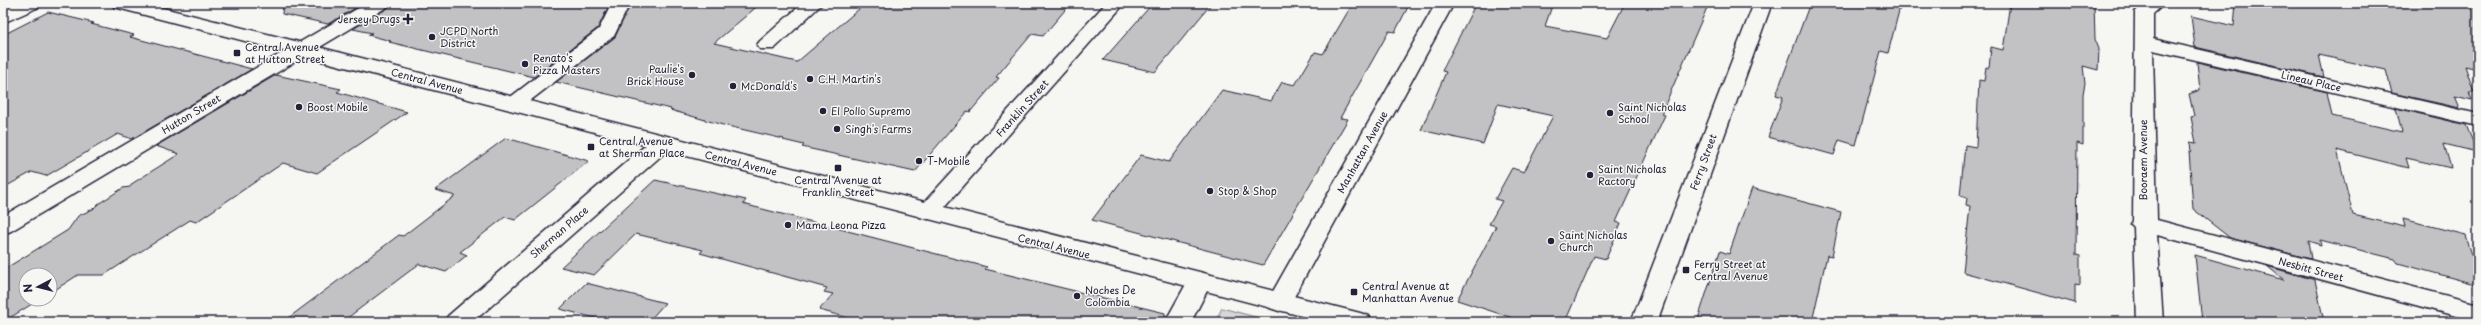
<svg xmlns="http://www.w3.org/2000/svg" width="2481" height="325" viewBox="0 0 2481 325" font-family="'Playpen Sans',sans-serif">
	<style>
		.green { fill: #d7d7d7; stroke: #7c7c89 }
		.building { fill: #c2c2c4; stroke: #22223b }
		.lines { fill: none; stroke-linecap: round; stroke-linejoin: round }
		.minor-casing { stroke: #22223b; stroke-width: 3 }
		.major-casing { stroke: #22223b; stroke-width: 3 }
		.minor { fill: #f6f6f2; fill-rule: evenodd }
		.major { fill: #f6f6f2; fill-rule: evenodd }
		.poi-dot { fill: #22223b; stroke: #f6f6f2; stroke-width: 1.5 }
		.labels { text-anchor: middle; stroke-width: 3; stroke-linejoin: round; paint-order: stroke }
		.poi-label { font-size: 10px; fill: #22223b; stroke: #f6f6f2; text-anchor: start }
		.street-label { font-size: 10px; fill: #22223b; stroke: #f6f6f2 }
	</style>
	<rect width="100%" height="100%" fill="#f6f6f2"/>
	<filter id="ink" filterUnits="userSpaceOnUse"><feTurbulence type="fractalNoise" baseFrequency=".025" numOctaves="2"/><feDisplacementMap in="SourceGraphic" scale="8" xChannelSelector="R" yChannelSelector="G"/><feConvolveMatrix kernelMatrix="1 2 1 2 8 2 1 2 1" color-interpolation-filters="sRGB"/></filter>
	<g filter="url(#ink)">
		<path class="green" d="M1222 308 1274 322H1215Z"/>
		<g class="building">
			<path d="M283 3H364L328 24 282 14Z"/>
			<path d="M390 3H610L598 28 534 77 389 42 391 41 368 35 372 33 353 29 388 8Z"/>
			<path d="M631 3H761L714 43 797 62 866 3H1071L1043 36 1032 34 996 77 999 78 970 112 967 111 915 172 802 147 804 145 783 140 784 139 723 125 670 110 671 109 556 82 615 37Z"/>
			<path d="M1153 3H1212L1155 72 1103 60Z"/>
			<path d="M1353 3H1410L1395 32 1389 31 1340 118 1348 119 1263 265 1092 220 1141 155 1169 162 1222 90 1271 101 1282 82 1295 85 1315 52 1323 54Z"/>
			<path d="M1476 3H1553L1545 26 1607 38 1625 3H1709L1661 114 1665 115 1616 222 1621 223 1606 259 1594 256 1565 322H1525L1457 300 1496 226 1489 224 1502 201 1495 199 1512 168 1524 172 1553 116 1498 104 1483 144 1421 130 1446 72 1442 71Z"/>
			<path d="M1810 3H1901L1888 53 1881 51 1856 145 1839 140 1834 155 1768 137 1783 97 1776 95Z"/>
			<path d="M2010 3H2094L2095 39 2099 49 2098 70 2083 66 2085 83 2083 94V145L2077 143 2076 255 2080 256V285L2075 284V303L1963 272 1970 206 1966 205 1967 198 1960 196 1965 145 1976 147 1979 80 1984 81 1986 67 1989 68 1991 47 2003 50Z"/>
			<path d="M2236 3H2478V69L2465 66 2474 92H2469L2472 100 2455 96 2460 108 2392 93 2386 70 2319 55 2324 77 2195 47 2191 16 2234 26Z"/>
			<path d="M48 12 94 23 91 24 134 35 130 37 252 69 132 139 118 134 46 176 32 172 3 188V35Z"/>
			<path d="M2197 62 2327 92 2332 116 2402 132 2396 108 2466 125 2477 152 2444 144 2451 168 2406 158 2409 168 2337 150 2353 215 2405 227 2403 219 2466 235 2478 275V285L2398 263 2395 259 2320 240 2321 245 2308 241 2311 259 2230 238 2193 209 2189 151 2191 152 2190 142 2196 143 2191 117 2194 116 2189 94 2200 90Z"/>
			<path d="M276 75 341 89 337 92 407 112 317 173 283 163 196 222 190 220 104 275H78L50 293V275H26V299H40L3 322V270L68 230 78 216 93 209 98 204 123 188 130 187 133 183 179 154 156 146Z"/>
			<path d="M506 138 589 161 515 220 505 217 460 252 467 255 446 272 419 264 342 322H283L399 235 403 236 455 196 435 190Z"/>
			<path d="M655 180 746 200 743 204 987 267 985 269 1165 313V320L1164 322H864L819 310 833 294 824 292 827 288 700 253 703 250 636 234 594 275 561 267Z"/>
			<path d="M1752 188 1841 212 1832 256 1827 255 1812 322H1697L1720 251 1729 254Z"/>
			<path d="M2195 255 2284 280 2267 266 2315 280 2324 322H2202Z"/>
			<path d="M586 283 665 303 648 322H611L560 309Z"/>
		</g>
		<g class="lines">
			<g class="minor-casing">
				<g id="minor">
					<path d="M17 3H41L39 7 3 23V10Z"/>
					<path d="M367 3H389L387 7 11 231 3 234V216Z"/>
					<path d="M612 3H630L614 36 522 107 515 109 508 107 505 103 508 99 599 29Z"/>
					<path d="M803 3H823L774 49H760L757 45 760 41Z"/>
					<path d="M1106 3H1125L936 217 928 219 920 217 916 212 920 207Z"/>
					<path d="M1436 3H1454L1288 308 1279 311 1270 308 1267 302Z"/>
					<path d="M1754 3H1772L1657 322H1631Z"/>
					<path d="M2144 3H2165L2153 14V39L2478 114V126L2153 50 2157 220 2478 304V322L2157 235 2163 322H2137L2134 227 2131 224 2133 221 2135 12Z"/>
					<path d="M662 136 670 138 673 143 670 148 473 322H444L448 316 654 138Z"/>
					<path d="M1199 275 1208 277 1211 283 1191 322H1165L1190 277Z"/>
				</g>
			</g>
			<g class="major-casing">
				<path id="major" d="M112 3H143L283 38 1360 313 1369 316 1373 322H1325L114 7Z"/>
			</g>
			<use href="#minor" class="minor"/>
			<use href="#major" class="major"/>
		</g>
	</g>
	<g class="poi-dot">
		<path d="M406 13h4v4h4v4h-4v4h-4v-4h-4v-4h4z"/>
		<circle cx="432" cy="37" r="4"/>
		<rect x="233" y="49" width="8" height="8" rx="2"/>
		<circle cx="525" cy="64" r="4"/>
		<circle cx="692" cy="75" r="4"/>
		<circle cx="810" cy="79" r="4"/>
		<circle cx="733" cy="86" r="4"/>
		<circle cx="299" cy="107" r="4"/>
		<circle cx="823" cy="111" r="4"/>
		<circle cx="1610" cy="113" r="4"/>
		<circle cx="837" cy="129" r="4"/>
		<rect x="587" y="143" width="8" height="8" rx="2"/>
		<circle cx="919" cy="161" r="4"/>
		<rect x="834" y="164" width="8" height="8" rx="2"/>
		<circle cx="1590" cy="175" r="4"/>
		<circle cx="1210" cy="191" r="4"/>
		<circle cx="788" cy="225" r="4"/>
		<circle cx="1551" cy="241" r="4"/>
		<rect x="1682" y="266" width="8" height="8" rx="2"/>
		<rect x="1350" y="288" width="8" height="8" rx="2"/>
		<circle cx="1077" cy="296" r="4"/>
	</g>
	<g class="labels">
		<g class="poi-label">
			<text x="400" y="23" text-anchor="end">Jersey Drugs</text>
			<text x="440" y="35">JCPD North<tspan x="440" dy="12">District</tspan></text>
			<text x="245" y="51">Central Avenue<tspan x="245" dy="12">at Hutton Street</tspan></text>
			<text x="533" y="62">Renato's<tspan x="533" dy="12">Pizza Masters</tspan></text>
			<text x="684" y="73" text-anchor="end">Paulie's<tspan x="684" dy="12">Brick House</tspan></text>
			<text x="818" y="83">C.H. Martin's</text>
			<text x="741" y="90">McDonald's</text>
			<text x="307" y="111">Boost Mobile</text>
			<text x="1618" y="111">Saint Nicholas<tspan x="1618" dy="12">School</tspan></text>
			<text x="831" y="115">El Pollo Supremo</text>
			<text x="845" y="133">Singh's Farms</text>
			<text x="599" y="145">Central Avenue<tspan x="599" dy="12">at Sherman Place</tspan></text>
			<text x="927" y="165">T-Mobile</text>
			<text x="1598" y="173">Saint Nicholas<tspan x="1598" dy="12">Ractory</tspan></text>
			<text x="838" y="184" text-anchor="middle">Central Avenue at<tspan x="838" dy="12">Franklin Street</tspan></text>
			<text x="1218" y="195">Stop &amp; Shop</text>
			<text x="796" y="229">Mama Leona Pizza</text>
			<text x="1559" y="239">Saint Nicholas<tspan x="1559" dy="12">Church</tspan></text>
			<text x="1694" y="268">Ferry Street at<tspan x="1694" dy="12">Central Avenue</tspan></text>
			<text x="1362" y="290">Central Avenue at<tspan x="1362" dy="12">Manhattan Avenue</tspan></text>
			<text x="1085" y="294">Noches De<tspan x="1085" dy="12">Colombia</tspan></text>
		</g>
		<g class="street-label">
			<text transform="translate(427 81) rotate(15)" y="4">Central Avenue</text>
			<text transform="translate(2311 81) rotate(13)" y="4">Lineau Place</text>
			<text transform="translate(1022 108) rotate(-48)" y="4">Franklin Street</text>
			<text transform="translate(191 114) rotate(-31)" y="4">Hutton Street</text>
			<text transform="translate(1362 152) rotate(-61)" y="4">Manhattan Avenue</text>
			<text transform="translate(2143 160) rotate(-90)" y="4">Booraem Avenue</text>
			<text transform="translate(1703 162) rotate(-70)" y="4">Ferry Street</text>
			<text transform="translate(741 163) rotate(14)" y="4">Central Avenue</text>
			<text transform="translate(559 232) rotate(-41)" y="4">Sherman Place</text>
			<text transform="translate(1054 246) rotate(14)" y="4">Central Avenue</text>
			<text transform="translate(2311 269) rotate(15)" y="4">Nesbitt Street</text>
		</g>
	</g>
	<rect width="2481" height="325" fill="none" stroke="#f6f6f2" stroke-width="16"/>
	<rect x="8" y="8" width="2465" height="309" fill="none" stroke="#22223b" stroke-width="1.5" filter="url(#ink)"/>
	<g transform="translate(38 287) rotate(263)"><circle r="19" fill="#f6f6f2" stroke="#a1a1a9"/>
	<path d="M0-3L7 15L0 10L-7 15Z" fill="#22223b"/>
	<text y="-6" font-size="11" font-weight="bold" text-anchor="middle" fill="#22223b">N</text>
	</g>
</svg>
